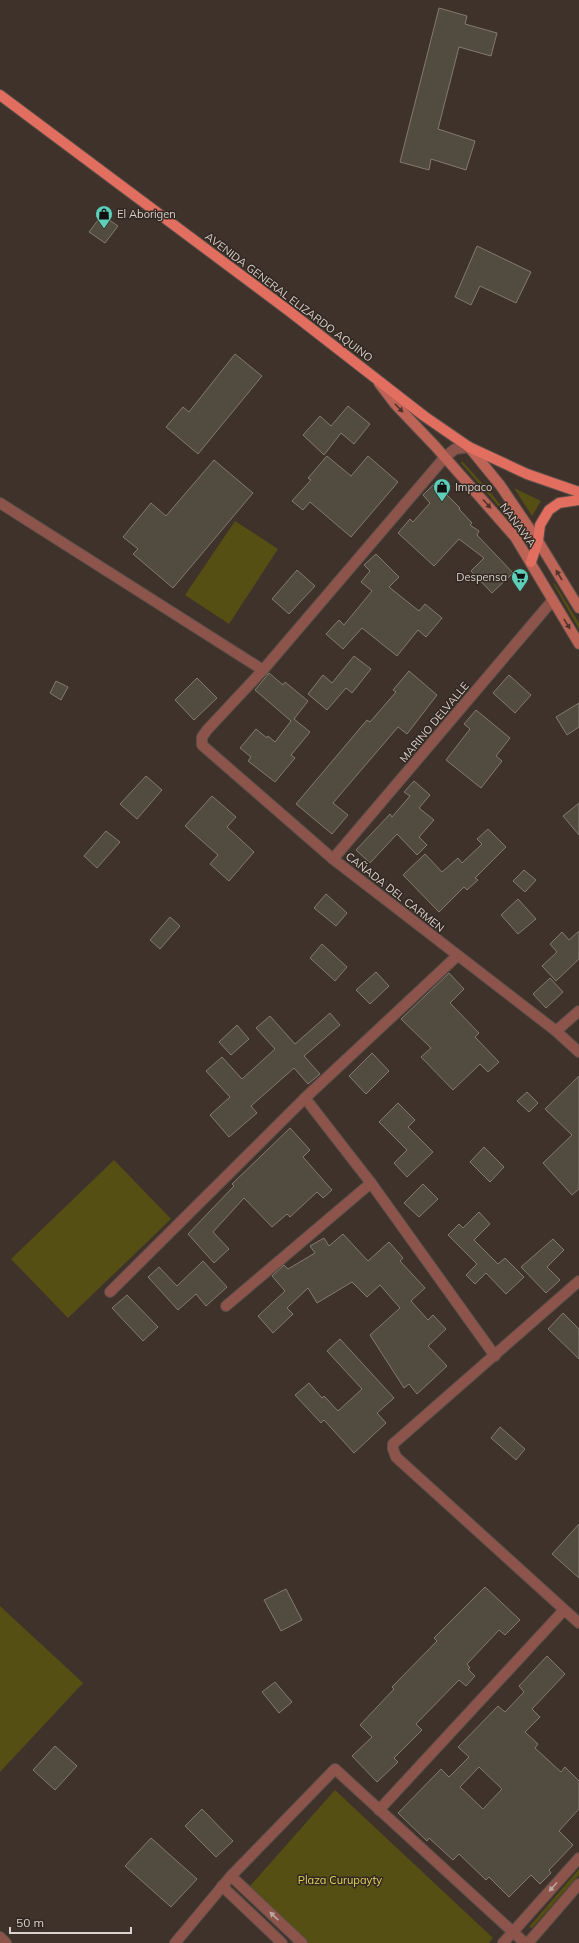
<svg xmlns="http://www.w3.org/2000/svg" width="579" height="1943" viewBox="0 0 579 1943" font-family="Mulish,sans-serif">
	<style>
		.green { fill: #554f14 }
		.building { fill: #524b3f; stroke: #837b6f; fill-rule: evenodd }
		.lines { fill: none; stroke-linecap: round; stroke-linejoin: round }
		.street-casing { stroke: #5a4f48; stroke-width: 12 }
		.secondary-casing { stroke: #5a4f48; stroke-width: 12 }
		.primary-casing { stroke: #5a4f48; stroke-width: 12 }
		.street { stroke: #8d544c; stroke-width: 10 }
		.secondary { stroke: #bd6457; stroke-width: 10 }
		.primary { stroke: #e26e5f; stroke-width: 10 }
		.oneway { fill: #4f342c }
		.oneway2 { fill: #bea6a0 }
		.labels { text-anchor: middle; stroke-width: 3; stroke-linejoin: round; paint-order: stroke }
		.poi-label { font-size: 11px; fill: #d9d2cd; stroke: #332821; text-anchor: start }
		.street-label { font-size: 11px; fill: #d9d2cd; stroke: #332821 }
		.park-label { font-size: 11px; fill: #e0d55a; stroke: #332821 }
	</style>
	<rect width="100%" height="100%" fill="#3e322b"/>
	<g class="green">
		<path d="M462 461 490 492 522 531H520L461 463Z"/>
		<path d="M514 488 541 501 532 516Z"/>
		<path d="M235 521 278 549 229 624 185 595Z"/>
		<path d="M553 583 555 584 579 623V629Z"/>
		<path d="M114 1160 171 1219 68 1318 11 1259Z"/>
		<path d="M0 1606 83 1683 0 1772Z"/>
		<path d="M335 1790 493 1938 489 1943H306L250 1886Z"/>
		<path d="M579 1869V1875L532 1928 529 1927Z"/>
	</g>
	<g class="building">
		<path d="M439 8 467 16 465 24 497 33 491 56 459 47 438 129 475 141 466 170 431 159 429 170 400 162Z"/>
		<path d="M102 215 118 226 105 243 89 232Z"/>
		<path d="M477 246 531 272 516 303 480 286 471 305 455 297Z"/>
		<path d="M235 354 262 376 198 454 166 427 183 407 189 412Z"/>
		<path d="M348 406 370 424 354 444 341 433 324 455 303 435 320 416 331 426Z"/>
		<path d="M327 456 351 476 368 456 398 482 351 537 310 502 303 510 292 501 311 480 308 478Z"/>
		<path d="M214 460 253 493 173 588 133 554 138 549 123 537 151 503 166 516Z"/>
		<path d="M435 483 460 508 459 509 472 523 470 525 479 531 477 535 513 573 492 593 471 571 484 558 459 539 434 566 398 533 410 519 413 522 430 503 423 495Z"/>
		<path d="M376 554 399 577 389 587 419 611 425 604 442 618 426 637 418 630 397 656 362 628 343 649 326 634 339 620 344 625 372 591 361 582 370 571 364 565Z"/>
		<path d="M297 570 315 586 289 614 272 599Z"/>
		<path d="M354 656 371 669 352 693 346 688 327 710 308 694 323 675 332 683Z"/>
		<path d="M409 671 437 695 407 734 398 727 333 803 348 815 332 834 296 804 367 720 370 722 396 692 393 690Z"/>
		<path d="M269 673 283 685 285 682 308 701 294 719 310 732 291 755 295 758 275 782 248 761 251 757 240 748 256 729 267 738 268 736 275 742 291 721 255 690Z"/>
		<path d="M509 675 531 695 515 713 493 693Z"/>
		<path d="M197 678 217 698 194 720 175 700Z"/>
		<path d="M56 681 68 687 61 700 50 693Z"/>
		<path d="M579 703V727L567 735 556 717Z"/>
		<path d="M476 710 510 738 496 756 502 761 481 788 446 760 470 729 464 724Z"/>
		<path d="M146 776 162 790 137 819 120 804Z"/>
		<path d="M414 781 430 795 419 808 434 820 419 837 427 845 417 855 397 834 370 863 356 850 390 814 392 817 410 796 404 792Z"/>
		<path d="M212 796 236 817 227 827 254 852 229 881 210 864 218 855 185 826Z"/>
		<path d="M579 803V835L563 816Z"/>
		<path d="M488 829 506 847 475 878 478 880 467 890 464 887 439 912 403 875 425 854 442 872 458 858 462 863 482 844 477 839Z"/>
		<path d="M106 831 120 842 97 868 84 856Z"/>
		<path d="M524 870 536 880 525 892 513 881Z"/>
		<path d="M326 894 347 913 336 926 314 908Z"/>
		<path d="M518 899 536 919 518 934 501 915Z"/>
		<path d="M170 917 180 926 160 949 150 940Z"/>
		<path d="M579 931V959L556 981 542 966 557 952 550 944 562 932 569 940Z"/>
		<path d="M322 944 347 967 335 981 310 958Z"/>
		<path d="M376 972 389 986 370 1004 356 990Z"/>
		<path d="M449 973 464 989 450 1003 479 1033 475 1037 499 1062 488 1072 480 1064 453 1090 421 1057 431 1048 401 1019Z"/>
		<path d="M550 978 563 992 546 1008 533 994Z"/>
		<path d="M330 1013 340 1025 304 1056 320 1074 308 1084 294 1068 251 1106 257 1113 229 1137 210 1115 230 1097 206 1071 222 1057 242 1079 275 1049 256 1028 270 1016 295 1044Z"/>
		<path d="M237 1025 249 1039 231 1055 219 1042Z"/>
		<path d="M372 1053 389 1071 366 1094 349 1076Z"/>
		<path d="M579 1076V1189L572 1195 543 1163 572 1135 545 1109Z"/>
		<path d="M527 1092 538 1103 529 1112 517 1101Z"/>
		<path d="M398 1103 415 1120 408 1127 433 1152 407 1177 394 1163 407 1150 379 1122Z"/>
		<path d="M290 1128 310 1150 303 1157 332 1190 323 1198 317 1192 290 1217 287 1214 272 1227 244 1198 213 1232 229 1249 214 1263 188 1234 234 1186 232 1184Z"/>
		<path d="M484 1147 504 1167 490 1182 470 1162Z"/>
		<path d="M423 1184 438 1199 419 1217 404 1203Z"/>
		<path d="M479 1212 490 1224 474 1240 498 1264 505 1258 524 1277 506 1294 486 1273 475 1284 466 1275 477 1264 448 1235 459 1224 463 1228Z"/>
		<path d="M343 1234 368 1261 389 1242 403 1258 400 1261 425 1288 411 1301 428 1320 433 1315 446 1329 428 1346 447 1366 417 1394 409 1384 404 1388 370 1335 400 1308 380 1285 367 1297 352 1282 317 1303 308 1288 287 1308 293 1314 273 1333 258 1316 285 1291 272 1276 284 1265 288 1269 315 1253 310 1246 324 1238 329 1246Z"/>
		<path d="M553 1239 564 1250 547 1267 560 1280 546 1293 521 1267Z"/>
		<path d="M203 1261 227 1287 206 1306 196 1294 178 1310 148 1277 159 1267 177 1286Z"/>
		<path d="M127 1295 158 1327 143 1341 112 1308Z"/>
		<path d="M563 1313 579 1329V1359L548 1329Z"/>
		<path d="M340 1339 394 1398 377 1413 386 1423 354 1453 324 1420 321 1423 295 1395 309 1383 322 1398 324 1396 338 1411 362 1389 327 1351Z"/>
		<path d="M500 1427 525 1449 516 1460 491 1438Z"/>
		<path d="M579 1524V1578L552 1554Z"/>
		<path d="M485 1587 520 1620 505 1635 499 1630 467 1664 470 1668 468 1669 475 1676 466 1686 459 1680 416 1724 422 1730 394 1758 398 1762 377 1782 352 1756 372 1737 360 1725 394 1689 392 1687 437 1641 434 1638Z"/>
		<path d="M286 1589 302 1620 281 1631 264 1600Z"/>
		<path d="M547 1656 565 1674 532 1709 540 1717 525 1732 538 1744 535 1748 561 1772 565 1767 579 1781V1809L559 1831 573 1845 549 1870 551 1873 540 1884 531 1875 509 1897 489 1877 486 1880 459 1854 453 1860 429 1838 427 1841 398 1813 441 1769 449 1777 469 1757 458 1747 498 1706 505 1712 524 1692 519 1686ZM479 1767 502 1789 483 1809 460 1787Z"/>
		<path d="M275 1682 292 1702 279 1713 262 1692Z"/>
		<path d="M55 1746 77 1766 55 1790 33 1770Z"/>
		<path d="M202 1809 233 1841 216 1857 185 1826Z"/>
		<path d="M151 1838 197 1879 171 1907 125 1866Z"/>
	</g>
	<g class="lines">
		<g class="street-casing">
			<g id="street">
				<path d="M469 447 455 449 445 457 263 670 207 730 202 737V745L333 859 556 1031 579 1052"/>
				<path d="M0 503 263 670"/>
				<path d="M333 859 552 601"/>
				<path d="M556 1031 579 1011"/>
				<path d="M305 1098 371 1183 495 1356"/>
				<path d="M579 1281 393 1444V1449L396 1457 579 1623"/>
				<path d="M110 1292 305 1098 457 956"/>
				<path d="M226 1306 371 1183"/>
				<path d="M379 1810 564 1610"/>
				<path d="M231 1876 302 1943"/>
				<path d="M222 1886 282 1943"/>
				<path d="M0 1937 6 1943"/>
				<path d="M175 1943 231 1876 335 1769 525 1943"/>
				<path d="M503 1943 579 1858"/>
				<path d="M528 1943 579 1884"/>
			</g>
		</g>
		<g class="secondary-casing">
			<g id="secondary">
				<path d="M379 383 395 404 435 446 515 537 579 644"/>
				<path d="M469 447 500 485 538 541 579 608"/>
			</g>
		</g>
		<g class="primary-casing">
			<g id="primary">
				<path d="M0 95 289 311 424 416 469 447 527 474 579 492"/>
				<path d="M531 562 538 541 540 525 549 510 559 503 579 500"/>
			</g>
		</g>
		<use href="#street" class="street"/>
		<use href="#secondary" class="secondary"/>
		<use href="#primary" class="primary"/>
	</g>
	<defs><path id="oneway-solid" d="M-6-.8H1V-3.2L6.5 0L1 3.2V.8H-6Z"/></defs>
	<g class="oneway">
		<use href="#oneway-solid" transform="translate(399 408) rotate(46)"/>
		<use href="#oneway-solid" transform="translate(487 504) rotate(48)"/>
		<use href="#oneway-solid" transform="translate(559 575) rotate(-121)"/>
		<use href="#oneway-solid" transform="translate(567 624) rotate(58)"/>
	</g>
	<g class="oneway2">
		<use href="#oneway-solid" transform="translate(553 1887) rotate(132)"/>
		<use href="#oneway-solid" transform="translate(274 1916) rotate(-137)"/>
	</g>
	<defs>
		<g id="shop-pin" transform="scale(0.9)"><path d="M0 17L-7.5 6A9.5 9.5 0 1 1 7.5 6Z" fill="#5dceb8" stroke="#332821"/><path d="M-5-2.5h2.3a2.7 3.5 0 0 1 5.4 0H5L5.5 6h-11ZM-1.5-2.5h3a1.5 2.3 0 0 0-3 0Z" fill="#111"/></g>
		<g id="supermarket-pin" transform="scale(0.9)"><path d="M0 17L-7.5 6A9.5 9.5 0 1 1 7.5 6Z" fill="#5dceb8" stroke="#332821"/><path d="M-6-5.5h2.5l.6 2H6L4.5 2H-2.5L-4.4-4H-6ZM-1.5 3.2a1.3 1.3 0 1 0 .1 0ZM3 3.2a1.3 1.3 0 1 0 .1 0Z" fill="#111"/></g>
	</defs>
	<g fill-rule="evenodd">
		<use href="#shop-pin" x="104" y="214"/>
		<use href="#shop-pin" x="442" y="487"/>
		<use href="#supermarket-pin" x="520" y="577"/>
	</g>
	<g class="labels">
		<g class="poi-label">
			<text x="117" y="218">El Aborigen</text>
			<text x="455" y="491">Impaco</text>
			<text x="507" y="581" text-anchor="end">Despensa</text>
		</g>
		<g class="street-label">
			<text transform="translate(289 297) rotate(37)" y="4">AVENIDA GENERAL ELIZARDO AQUINO</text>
			<text transform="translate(518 525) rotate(53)" y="4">NANAWA</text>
			<text transform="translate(434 722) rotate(-50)" y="4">MARINO DELVALLE</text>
			<text transform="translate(395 892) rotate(38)" y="4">CAÑADA DEL CARMEN</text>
		</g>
		<g class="park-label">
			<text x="340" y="1884">Plaza Curupayty</text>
		</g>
	</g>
	<path d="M10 1927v6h121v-6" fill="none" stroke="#d9d2cd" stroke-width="2"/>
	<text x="16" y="1927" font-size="12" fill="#d9d2cd" stroke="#332821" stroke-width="3" paint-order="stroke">50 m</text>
</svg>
